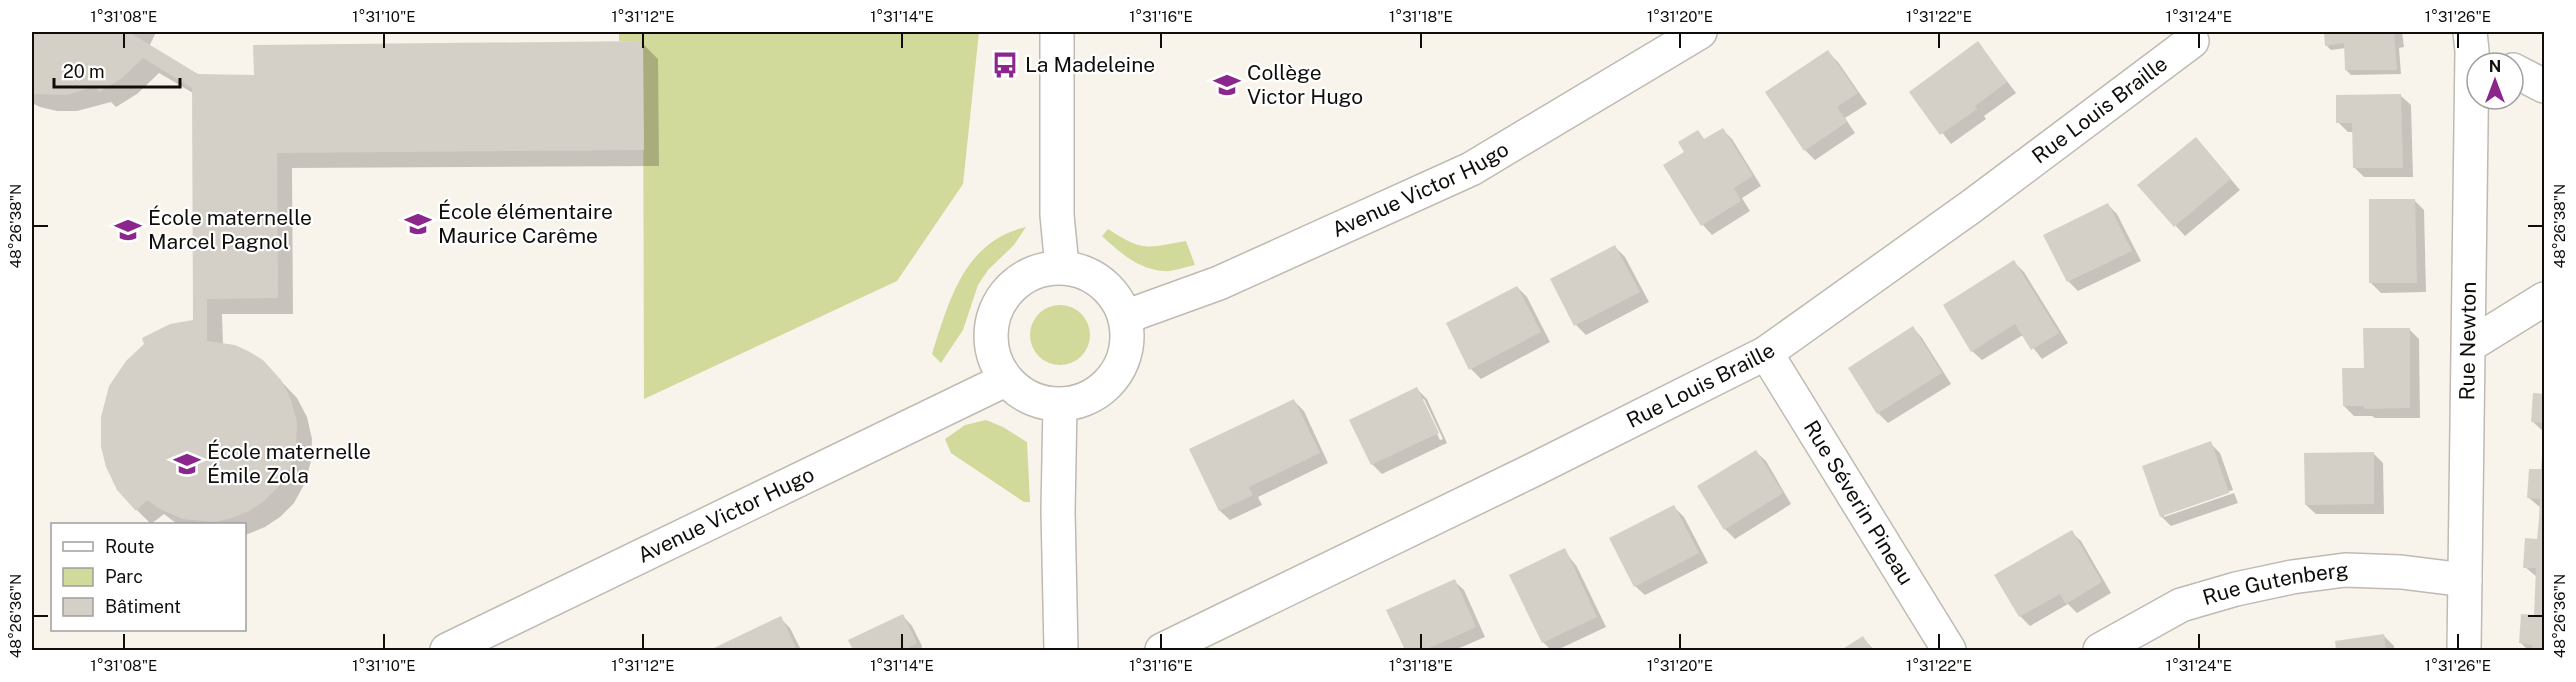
<svg xmlns="http://www.w3.org/2000/svg" width="2576" height="682" viewBox="0 0 2576 682" font-family="'Public Sans',sans-serif">
	<style>
		.green { fill: #d1da9b }
		.shadow { fill: #0003; fill-rule: evenodd }
		.building { fill: #d5d0c7 }
		.lines { fill: none; stroke-linecap: round; stroke-linejoin: round }
		.minor-casing { stroke: #bfbab2; stroke-width: 36 }
		.major-casing { stroke: #bfbab2; stroke-width: 36 }
		.minor { stroke: #fff; stroke-width: 33 }
		.major { stroke: #fff; stroke-width: 33 }
		.ticks { fill: none; stroke: #100e0b; stroke-width: 2 }
		.labels { text-anchor: middle; stroke-width: 4.5; stroke-linejoin: round; paint-order: stroke }
		.poi-label { font-size: 21px; fill: #100e0b; stroke: #fff; text-anchor: start }
		.street-label { font-size: 21px; fill: #100e0b; stroke: #fff }
		.neatline { fill: none; stroke: #100e0b; stroke-width: 2 }
		.ticks-label { font-size: 15px; text-anchor: middle; fill: #100e0b }
	</style>
	<rect width="100%" height="100%" fill="#f9f4eb"/>
	<g class="green">
		<path d="M619 32H979L963 184 897 281 644 399 643 42 619 41Z"/>
		<path d="M1026 227 1014 245 988 270 978 285 963 330 941 363 932 354C949 301 964 241 1026 227Z"/>
		<path d="M1108 229C1143 252 1147 248 1186 241L1195 265C1185 267 1172 272 1163 271 1138 269 1119 252 1102 236Z"/>
		<circle cx="1060" cy="335" r="30"/>
		<path d="M986 420 1003 427 1027 442 1030 502H1024L951 453 945 439 965 425Z"/>
	</g>
	<g class="shadow">
		<path d="M32 32H156L149 47 198 76 255 77 642 43 658 59 659 166 292 168 293 314H222L223 345 278 378 297 398 307 417 312 439 311 461 305 483 294 503 280 517 265 527 248 534 244 535V524H177L164 514 151 524 137 510 195 321 193 93 159 73 137 94 116 107 111 102 77 111H57L40 107 32 103Z"/>
		<path d="M2325 32H2402L2404 47 2399 48 2401 74 2351 75 2346 70V48L2331 50 2326 45Z"/>
		<path d="M1978 43 2016 93 1984 116 1986 119 1951 144 1911 92Z"/>
		<path d="M1828 52 1838 62 1867 104 1845 118 1855 133 1815 160 1805 150Z"/>
		<path d="M2401 96 2411 105 2413 177H2364L2354 167V132H2348L2338 122Z"/>
		<path d="M1723 130 1732 139 1761 186 1742 198 1750 211 1712 235 1703 225 1665 165 1686 153 1698 132 1705 140Z"/>
		<path d="M2205 149 2240 190 2185 236 2139 185Z"/>
		<path d="M2414 200 2424 210 2426 292 2381 293 2371 283Z"/>
		<path d="M2108 205 2117 214 2141 261 2078 291 2068 281Z"/>
		<path d="M1615 247 1625 257 1649 302 1586 335 1576 325 1552 280Z"/>
		<path d="M2014 262 2024 272 2068 343 2042 359 2023 335 1982 360 1972 351Z"/>
		<path d="M1517 287 1527 297 1550 342 1481 379 1471 369Z"/>
		<path d="M1913 328 1922 338 1951 384 1888 423 1878 413Z"/>
		<path d="M2409 329 2419 339 2420 418H2375L2372 416H2354L2344 406 2365 370Z"/>
		<path d="M1417 389 1427 399 1447 443 1382 474 1372 464ZM1421 399H1424L1443 439 1440 440Z"/>
		<path d="M2534 394 2544 395V432L2533 422Z"/>
		<path d="M1294 401 1304 411 1328 463 1258 497 1262 505 1230 520 1220 511 1191 450Z"/>
		<path d="M2544 436V650H2528L2521 643 2535 616 2537 577 2525 567 2539 540 2541 508 2529 498 2542 471Z"/>
		<path d="M2210 443 2220 453 2233 490 2164 514V517L2234 493 2238 503 2171 526 2161 516Z"/>
		<path d="M1756 452 1766 461 1791 504 1735 539 1725 529Z"/>
		<path d="M2373 453 2383 463 2384 514H2316L2306 505Z"/>
		<path d="M1674 507 1684 517 1708 563 1645 595 1635 586Z"/>
		<path d="M2071 532 2081 541 2111 593 2077 613 2068 604 2030 626 2020 616 1997 576Z"/>
		<path d="M1564 550 1577 567 1606 627 1557 650H1551L1543 642Z"/>
		<path d="M1454 581 1464 590 1485 637 1455 650H1406L1388 611Z"/>
		<path d="M903 616 912 626 922 646 921 649 917 650H855L850 641Z"/>
		<path d="M780 618 790 628 801 650H717L716 648Z"/>
		<path d="M2384 636 2394 646V650H2338L2336 642Z"/>
		<path d="M1863 638 1874 650H1844Z"/>
	</g>
	<g class="building">
		<path d="M32 32H134L132 34 198 74 254 75 253 45 643 41 644 150 277 153 278 298 207 299V341L235 345 248 351 263 360 281 380 291 400 297 422 296 445 290 467 278 487 264 501 249 511 232 518 215 522 183 519 160 509 147 500 136 511 117 490 106 467 101 447V417L109 386 126 361 144 344 142 338 170 324 193 320 192 88 143 58 122 78 99 92 96 86 67 95 32 94Z"/>
		<path d="M2324 32H2394L2397 70H2345L2344 43 2325 46Z"/>
		<path d="M1978 41 2007 82 1975 106 1977 109 1940 135 1909 92Z"/>
		<path d="M1828 50 1858 93 1837 107 1847 122 1804 151 1765 92Z"/>
		<path d="M2401 94 2403 168H2353L2352 123H2336V95Z"/>
		<path d="M1723 128 1753 176 1734 188 1741 201 1701 226 1663 165 1684 152 1678 142 1698 130 1704 139Z"/>
		<path d="M2196 137 2231 179 2174 227 2137 185Z"/>
		<path d="M2369 199H2415L2417 283H2369Z"/>
		<path d="M2108 203 2132 251 2067 282 2043 235Z"/>
		<path d="M1615 245 1640 292 1574 326 1550 279Z"/>
		<path d="M2014 260 2059 333 2031 350 2015 324 1971 352 1943 305Z"/>
		<path d="M1517 286 1541 332 1469 370 1446 323Z"/>
		<path d="M1913 326 1942 373 1877 414 1848 368Z"/>
		<path d="M2363 328H2410V408L2364 409V406H2343L2342 368H2364Z"/>
		<path d="M1417 387 1439 433 1371 465 1349 420Z"/>
		<path d="M2533 393 2544 394V423L2531 422Z"/>
		<path d="M1294 399 1320 453 1249 487 1253 495 1219 511 1189 449Z"/>
		<path d="M2211 441 2229 493 2160 517 2142 466Z"/>
		<path d="M2543 441 2544 650H2532V645L2519 643 2521 614 2534 615 2536 568H2523L2525 538 2537 539 2539 519 2540 499 2527 498 2529 469H2541Z"/>
		<path d="M1756 450 1783 493 1724 530 1697 486Z"/>
		<path d="M2374 452V504L2305 505 2304 453Z"/>
		<path d="M1674 505 1699 553 1634 587 1609 538Z"/>
		<path d="M2072 530 2102 582 2066 604 2060 594 2019 617 1994 575Z"/>
		<path d="M1565 548 1597 617 1542 643 1509 575Z"/>
		<path d="M1455 579 1476 627 1425 650H1405L1386 610Z"/>
		<path d="M903 614 917 643 908 648 910 650H853L848 640Z"/>
		<path d="M781 616 797 650H716L714 648Z"/>
		<path d="M2384 634 2386 650H2336L2335 641Z"/>
		<path d="M1863 636 1872 650H1841Z"/>
	</g>
	<g class="lines">
		<g class="minor-casing">
			<g id="minor">
				<path d="M1057 32V215L1062 267"/>
				<path d="M2513 70 2544 86"/>
				<path d="M2470 345 2544 299"/>
				<path id="s1" d="M1766 353 1949 650"/>
				<path d="M1060 405 1058 511 1061 650"/>
				<path id="s2" d="M1162 650 1533 470 1766 353 1972 206 2192 41"/>
				<path id="s3" d="M2100 650 2181 605 2236 589 2292 577 2345 570 2401 572 2465 580"/>
				<path id="s4" d="M2464 650 2472 51 2470 32"/>
			</g>
		</g>
		<g class="major-casing">
			<g id="major">
				<circle cx="1059" cy="336" r="68"/>
				<path id="s5" d="M1125 317 1219 283 1471 169 1700 32"/>
				<path id="s6" d="M447 650 1005 380"/>
			</g>
		</g>
		<use href="#minor" class="minor"/>
		<use href="#major" class="major"/>
	</g>
	<path class="ticks" d="M124 33V48M384 33V48M643 33V48M902 33V48M1161 33V48M1421 33V48M1680 33V48M1939 33V48M2199 33V48M2458 33V48M33 226H48M2528 226H2543M33 616H48M2528 616H2543M124 634V649M384 634V649M643 634V649M902 634V649M1161 634V649M1421 634V649M1680 634V649M1939 634V649M2199 634V649M2458 634V649"/>
	<defs>
		<g id="bus-bare" transform="scale(2.07)"><path d="M-5-6H5V4H4V6H2V4H-2V6H-4V4H-5ZM-3.5-4V0h7V-4ZM-3.5 1.2v1.5H-2V1.2ZM2 1.2v1.5H3.5V1.2Z" fill="#8b268d" stroke="#fff" stroke-width="2.5" paint-order="stroke"/></g>
		<g id="school-bare" transform="scale(2.07)"><path d="M0-5L7-2L0 1L-7-2ZM-4 1L0 2.5L4 1V4Q0 6-4 4Z" fill="#8b268d" stroke="#fff" stroke-width="2.5" paint-order="stroke"/></g>
	</defs>
	<g fill-rule="evenodd">
		<use href="#bus-bare" x="1005" y="65"/>
		<use href="#school-bare" x="1227" y="85"/>
		<use href="#school-bare" x="418" y="224"/>
		<use href="#school-bare" x="128" y="230"/>
		<use href="#school-bare" x="187" y="464"/>
	</g>
	<g class="labels">
		<g class="poi-label">
			<text x="1025" y="72">La Madeleine</text>
			<text x="1247" y="80">Collège<tspan x="1247" dy="24">Victor Hugo</tspan></text>
			<text x="438" y="219">École élémentaire<tspan x="438" dy="24">Maurice Carême</tspan></text>
			<text x="148" y="225">École maternelle<tspan x="148" dy="24">Marcel Pagnol</tspan></text>
			<text x="207" y="459">École maternelle<tspan x="207" dy="24">Émile Zola</tspan></text>
		</g>
		<g class="street-label">
			<text dy="7" stroke="none"><textPath href="#s2" startOffset="1086">Rue Louis Braille</textPath></text>
			<text dy="7" stroke="none"><textPath href="#s5" startOffset="322">Avenue Victor Hugo</textPath></text>
			<text dy="7" stroke="none"><textPath href="#s4" startOffset="309">Rue Newton</textPath></text>
			<text dy="7" stroke="none"><textPath href="#s2" startOffset="600">Rue Louis Braille</textPath></text>
			<text dy="7" stroke="none"><textPath href="#s1" startOffset="176">Rue Séverin Pineau</textPath></text>
			<text dy="7" stroke="none"><textPath href="#s6" startOffset="310">Avenue Victor Hugo</textPath></text>
			<text dy="7" stroke="none"><textPath href="#s3" startOffset="190">Rue Gutenberg</textPath></text>
		</g>
	</g>
	<rect width="2576" height="682" fill="none" stroke="#ffffff" stroke-width="66"/>
	<rect x="51" y="523" width="195" height="108" fill="#ffffff" stroke="#9f9f9d" stroke-width="1.5"/>
	<rect x="63" y="542" width="30" height="9" fill="#ffffff" stroke="#9f9f9d" stroke-width="1.5"/>
	<text x="105" y="553" font-size="18" fill="#100e0b">Route</text>
	<rect x="63" y="568" width="30" height="18" fill="#d1da9b" stroke="#9f9f9d" stroke-width="1.5"/>
	<text x="105" y="583" font-size="18" fill="#100e0b">Parc</text>
	<rect x="63" y="598" width="30" height="18" fill="#d5d0c7" stroke="#9f9f9d" stroke-width="1.5"/>
	<text x="105" y="613" font-size="18" fill="#100e0b">Bâtiment</text>
	<g transform="translate(2495 81)"><circle r="28" fill="#ffffff" stroke="#9f9f9d" stroke-width="1.5"/>
	<path d="M0-4.5L10 22L0 15L-10 22Z" fill="#8b268d"/>
	<text y="-9" font-size="16" font-weight="bold" text-anchor="middle" fill="#100e0b">N</text>
	</g>
	<path d="M54 78v9h126v-9" fill="none" stroke="#100e0b" stroke-width="3"/>
	<text x="63" y="78" font-size="18" fill="#100e0b" stroke="#ffffff" stroke-width="4.5" paint-order="stroke">20 m</text>
	<rect x="33" y="33" width="2510" height="616" class="neatline"/>
	<g class="ticks-label">
		<text x="124" y="22">1°31'08"E</text>
		<text x="384" y="22">1°31'10"E</text>
		<text x="643" y="22">1°31'12"E</text>
		<text x="902" y="22">1°31'14"E</text>
		<text x="1161" y="22">1°31'16"E</text>
		<text x="1421" y="22">1°31'18"E</text>
		<text x="1680" y="22">1°31'20"E</text>
		<text x="1939" y="22">1°31'22"E</text>
		<text x="2199" y="22">1°31'24"E</text>
		<text x="2458" y="22">1°31'26"E</text>
		<text transform="translate(16 226) rotate(-90)" y="5">48°26'38"N</text>
		<text transform="translate(2560 226) rotate(-90)" y="5">48°26'38"N</text>
		<text transform="translate(16 616) rotate(-90)" y="5">48°26'36"N</text>
		<text transform="translate(2560 616) rotate(-90)" y="5">48°26'36"N</text>
		<text x="124" y="671">1°31'08"E</text>
		<text x="384" y="671">1°31'10"E</text>
		<text x="643" y="671">1°31'12"E</text>
		<text x="902" y="671">1°31'14"E</text>
		<text x="1161" y="671">1°31'16"E</text>
		<text x="1421" y="671">1°31'18"E</text>
		<text x="1680" y="671">1°31'20"E</text>
		<text x="1939" y="671">1°31'22"E</text>
		<text x="2199" y="671">1°31'24"E</text>
		<text x="2458" y="671">1°31'26"E</text>
	</g>
</svg>
